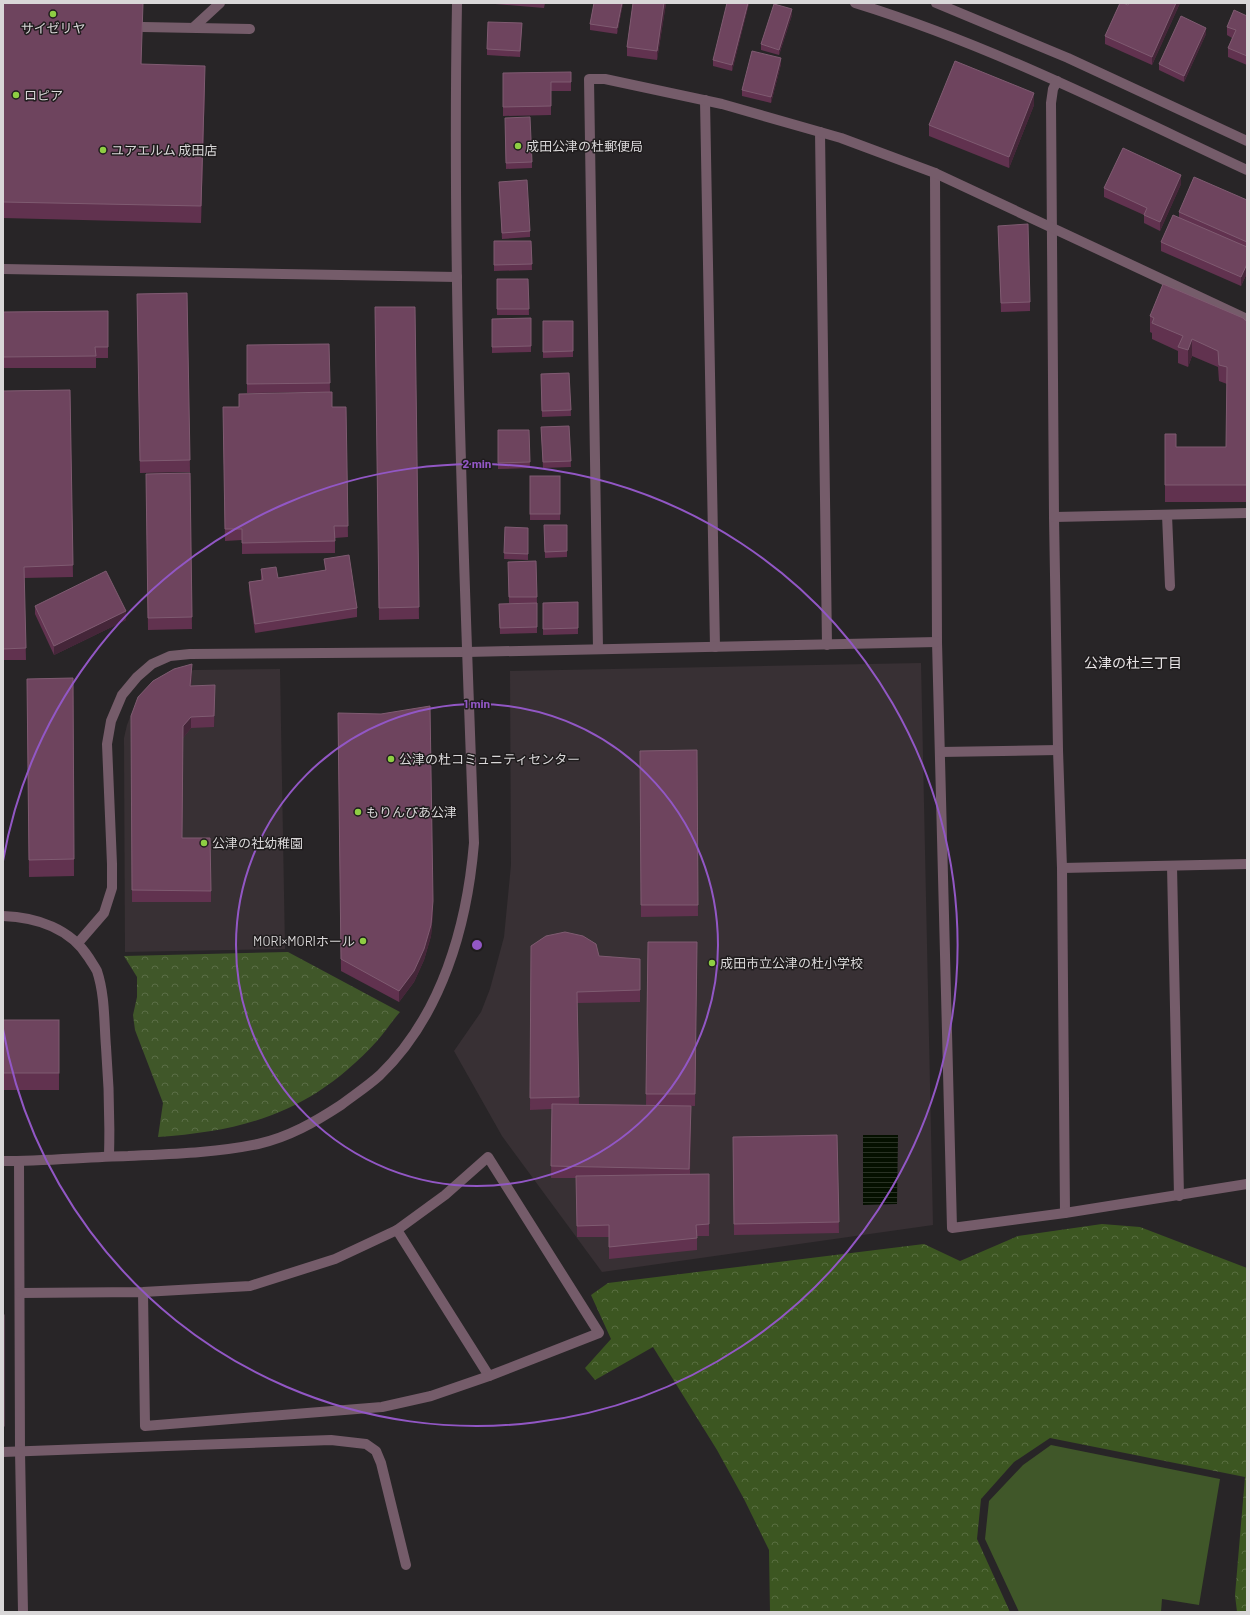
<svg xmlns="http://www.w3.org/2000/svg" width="1250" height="1615" viewBox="0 0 1250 1615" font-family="Barlow,'Noto Sans JP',sans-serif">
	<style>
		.built { fill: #383034 }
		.grass { fill: #405729 }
		.forest { fill: url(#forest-crowns) }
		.park { fill: url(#park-crowns) }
		.water { fill: url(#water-rules) }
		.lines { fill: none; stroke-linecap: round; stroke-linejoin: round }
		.minor { stroke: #755c6a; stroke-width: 10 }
		.wall { fill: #61324f }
		.shaded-wall { fill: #452639 }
		.building { fill: #6e445e; stroke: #7f5b71 }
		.ring { fill: none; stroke: #9257c5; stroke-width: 2 }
		.poi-dot { fill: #8ece43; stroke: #1f1c1d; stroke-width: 1.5 }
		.labels { text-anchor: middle; stroke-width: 3; stroke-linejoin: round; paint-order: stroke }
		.poi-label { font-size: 13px; fill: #d9d7d8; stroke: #1f1c1d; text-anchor: start }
		.neighbourhood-label { font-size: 14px; fill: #e7e3e5; stroke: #1f1c1d }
		.centre { fill: #9257c5; stroke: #1f1c1d; stroke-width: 2 }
		.ring-label { font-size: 12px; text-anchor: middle; font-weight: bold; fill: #9257c5; stroke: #1f1c1d; stroke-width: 3; stroke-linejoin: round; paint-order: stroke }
	</style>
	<defs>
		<pattern id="forest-crowns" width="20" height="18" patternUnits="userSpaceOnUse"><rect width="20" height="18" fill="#3c5621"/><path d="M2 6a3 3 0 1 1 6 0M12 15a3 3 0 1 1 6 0" fill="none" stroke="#586e40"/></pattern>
		<pattern id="park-crowns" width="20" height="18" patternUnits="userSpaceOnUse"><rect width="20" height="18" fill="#405729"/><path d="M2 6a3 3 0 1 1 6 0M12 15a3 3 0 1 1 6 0" fill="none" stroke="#5b6e47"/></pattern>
		<pattern id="water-rules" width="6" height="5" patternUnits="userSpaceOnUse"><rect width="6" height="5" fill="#051000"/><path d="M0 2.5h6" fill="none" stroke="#293224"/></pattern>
	</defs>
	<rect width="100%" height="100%" fill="#282527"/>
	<g class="built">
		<path d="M921 663 933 1225 602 1272 502 1136 454 1051 481 1012 490 989 504 937 511 865 510 671Z"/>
		<path d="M280 669 285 949 125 952 124 738 127 725 132 712 181 673 194 670Z"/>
	</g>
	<path class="grass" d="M1051 1445 1220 1479 1199 1605 1162 1599 1161 1612H1019L985 1539 989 1501 1023 1465Z"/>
	<path class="forest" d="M1102 1224 1140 1227 1247 1268V1612H1237L1235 1595 1245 1477 1050 1438 1014 1462 981 1499 977 1539 1010 1612H770L769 1550 744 1499 717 1450 653 1347 595 1380 585 1368 611 1339 591 1295 608 1283 924 1244 960 1261 1018 1236Z"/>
	<path class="park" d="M288 952 400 1012C392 1021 385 1032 377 1041 314 1110 249 1131 158 1137L163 1103 135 1030 133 1015 137 997V977L124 956Z"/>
	<path class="water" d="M863 1135H898L897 1204 863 1205Z"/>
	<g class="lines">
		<g class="minor">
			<path d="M855 3C991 45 1118 110 1247 170"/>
			<path d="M936 3 1068 58 1247 141"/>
			<path d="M143 27 250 29"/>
			<path d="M194 27 220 3"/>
			<path d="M1057 81 1053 89 1051 103 1054 517 1058 750 1062 868 1065 1213"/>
			<path d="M705 100 715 647"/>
			<path d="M820 132 827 645"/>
			<path d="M935 173 937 642 952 1228 1065 1213 1247 1184"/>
			<path d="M3 269 457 277"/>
			<path d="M1167 515 1170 586"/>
			<path d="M1054 517 1247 513"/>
			<path d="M598 649 589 79H605L722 104 841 138 935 173 1247 319"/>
			<path d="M940 752 1058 750"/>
			<path d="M1172 866 1179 1196"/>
			<path d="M1062 868 1247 864"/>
			<path d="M3 916C37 917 71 929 89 958 92 963 95 967 97 971 105 995 104 1022 106 1047 109 1084 110 1119 109 1156"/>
			<path d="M78 943 104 913 112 888V864L107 744 111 721 122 695 137 677 152 664 170 656 190 654 467 652 937 642"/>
			<path d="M3 1161C45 1161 86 1157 128 1156 171 1154 215 1153 258 1144 289 1137 315 1122 341 1105 354 1095 368 1086 380 1075 442 1015 467 926 474 843 464 564 452 282 457 3"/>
			<path d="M19 1161 20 1451 23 1612"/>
			<path d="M397 1230 489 1376"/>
			<path d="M20 1293 143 1292 250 1286 335 1259 397 1230 445 1195 488 1157 599 1333 489 1376 431 1396 382 1407 145 1426 143 1292"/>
			<path d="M3 1452 331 1440 366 1444 376 1451 381 1463 406 1565"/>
		</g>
	</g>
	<g class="wall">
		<path d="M3 3 142 64 205 83 201 223 3 218Z"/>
		<path d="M495 3H545L544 8 495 4Z"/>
		<path d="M594 3H623L617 34 590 30V24Z"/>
		<path d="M633 3H666L657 60 627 56V47Z"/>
		<path d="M749 3 732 71 713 66V60Z"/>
		<path d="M1180 3 1152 65 1105 44V36L1128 5Z"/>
		<path d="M792 15 779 55 761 50V44Z"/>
		<path d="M1247 16V65L1228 57V48L1232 38 1227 35V27Z"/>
		<path d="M522 23 520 57 487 55V49Z"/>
		<path d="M1206 34 1184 82 1159 70V64Z"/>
		<path d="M781 64 771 103 742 96V90Z"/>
		<path d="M571 72V91H551V115L503 116V73Z"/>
		<path d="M1034 105 1009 168 929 136V125Z"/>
		<path d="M505 124 532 162V168L506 169Z"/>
		<path d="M499 182 530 231V237L502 239Z"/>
		<path d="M1181 184 1160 231 1144 223V215L1104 197V188Z"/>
		<path d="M1247 200V273L1241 286 1161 251V242L1179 218V212Z"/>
		<path d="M998 226 1030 302V311L1001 312Z"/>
		<path d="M494 241H531L532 270 494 271Z"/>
		<path d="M497 279H528L529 315H497Z"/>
		<path d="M187 293 190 472 140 473 137 294Z"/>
		<path d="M375 307H415L419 619 379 620Z"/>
		<path d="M108 311V358H96V368H3V312Z"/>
		<path d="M1150 316 1247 322V502H1165V434L1176 447H1226L1227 384 1219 381 1218 367 1192 356 1188 367 1178 363V351L1152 339V333L1150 332Z"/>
		<path d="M531 318V352L492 353V319Z"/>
		<path d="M543 321H573V357L543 358Z"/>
		<path d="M329 344 330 392 247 393V345Z"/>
		<path d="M569 373 571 416 542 417 541 374Z"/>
		<path d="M70 390 73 577 24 578 26 660H3V391Z"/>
		<path d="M223 407H346L348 537 335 538V553L242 554V540L225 541Z"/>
		<path d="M569 426 571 467 543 468 541 427Z"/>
		<path d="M498 430H529L530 468 498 469Z"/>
		<path d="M190 473 192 629 148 630 146 474Z"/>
		<rect x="530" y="476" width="30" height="44"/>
		<path d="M544 525H567V557L545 558Z"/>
		<path d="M505 527 528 528V560L504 559Z"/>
		<path d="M324 559 357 608V617L255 633 249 591V582L261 580V569L278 578 325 570Z"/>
		<path d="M536 561 537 603H509L508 562Z"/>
		<path d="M578 602V634L543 635V603Z"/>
		<path d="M537 603V633L500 634 499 604Z"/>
		<path d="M35 606 126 620 54 655 35 614Z"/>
		<path d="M192 676 191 686 215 696 214 727 191 728 183 738 182 838 211 891V902H132L131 716Z"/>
		<path d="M73 678 74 876 29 877 27 679Z"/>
		<path d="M338 713 433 912 431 936 424 960 414 982 399 1002 341 971Z"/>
		<path d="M697 750 698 916 641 917 640 751Z"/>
		<path d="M648 942H697L695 1106H668H691L690 1174H709V1236H697V1250L609 1259V1237H577L576 1178H551L552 1109 530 1110 531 946 599 956 640 959V1002L577 1003 579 1104 646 1105Z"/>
		<rect x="3" y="1020" width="56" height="70"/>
		<path d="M837 1135 839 1233 734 1235 733 1137Z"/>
		<rect x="3" y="1315" width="1" height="119"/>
	</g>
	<g class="shaded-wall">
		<path d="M143 3 141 81V64Z"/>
		<path d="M622 3H623L617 34V28Z"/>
		<path d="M664 3H666L657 60V51Z"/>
		<path d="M748 3H749L732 71V65Z"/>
		<path d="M1176 3H1180L1152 65V57Z"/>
		<path d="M792 9V15L779 55V50Z"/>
		<path d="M1206 28V34L1184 82V76Z"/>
		<path d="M781 58V64L771 103V97Z"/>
		<path d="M205 66V83L201 223V206Z"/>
		<path d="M1034 93V105L1009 168V157Z"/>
		<path d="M1181 175V184L1160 231V222Z"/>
		<path d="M1247 264V273L1241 286V277Z"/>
		<path d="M1192 339V356L1188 367V350Z"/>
		<path d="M126 611V620L54 655V646Z"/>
		<path d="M192 664V676L190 698V686Z"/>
		<path d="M215 685V696L214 727V716Z"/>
		<path d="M191 717V728L183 738V726Z"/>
		<path d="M433 901V912L431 936 424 960 414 982 399 1002V991Z"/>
	</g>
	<g class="building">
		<path d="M3 3H143L141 64 205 66 201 206 3 202Z"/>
		<path d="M594 3H622L617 28 590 24Z"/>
		<path d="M633 3H664L657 51 627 47Z"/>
		<path d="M727 3H748L732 65 713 60Z"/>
		<path d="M1120 3H1123L1128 5 1129 3H1176L1152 57 1105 36Z"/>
		<path d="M774 4 792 9 779 50 761 44Z"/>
		<path d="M1234 10 1247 16V56L1228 48 1236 30 1227 27Z"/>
		<path d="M1181 16 1206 28 1184 76 1159 64Z"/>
		<path d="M488 22 522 23 520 51 487 49Z"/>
		<path d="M752 51 781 58 771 97 742 90Z"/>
		<path d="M955 61 1034 93 1009 157 929 125Z"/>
		<path d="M571 72V82H551V106L503 107V73Z"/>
		<path d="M530 117 532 162 506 163 505 118Z"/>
		<path d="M1123 148 1181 175 1160 222 1144 215 1147 208 1104 188Z"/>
		<path d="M1194 177 1247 200V242L1179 212Z"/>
		<path d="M527 180 530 231 502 233 499 182Z"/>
		<path d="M1173 215 1247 247V264L1241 277 1161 242Z"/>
		<path d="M1028 224 1030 302 1001 303 998 226Z"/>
		<path d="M494 241H531L532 264 494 265Z"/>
		<path d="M497 279H528L529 309H497Z"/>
		<path d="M1163 284 1243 318 1247 322V485H1165V434H1176V447H1226L1227 367 1219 365 1218 351 1192 339 1188 350 1178 347 1183 336 1152 323 1154 318 1150 316Z"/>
		<path d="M187 293 190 460 140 461 137 294Z"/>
		<path d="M375 307H415L419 607 379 608Z"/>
		<path d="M108 311V347H95L96 356 3 357V312Z"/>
		<path d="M531 318V346L492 347V319Z"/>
		<path d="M543 321H573V351L543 352Z"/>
		<path d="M329 344 330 383 247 384V345Z"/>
		<path d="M569 373 571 410 542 411 541 374Z"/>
		<path d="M70 390 73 565 24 567 26 648 3 649V391Z"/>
		<path d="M332 392V407H346L348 526H334L335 541 242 543V529H225L223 407H239V394Z"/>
		<path d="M569 426 571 461 543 462 541 427Z"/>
		<path d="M498 430H529L530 462 498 463Z"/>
		<path d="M190 473 192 617 148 618 146 474Z"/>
		<rect x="530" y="476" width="30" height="38"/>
		<path d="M544 525H567V551L545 552Z"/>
		<path d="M505 527 528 528V554L504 553Z"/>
		<path d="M349 555 357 608 255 624 249 582 263 580 261 569 276 567 278 578 326 570 324 559Z"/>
		<path d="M536 561 537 597H509L508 562Z"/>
		<path d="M106 571 126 611 54 646 35 606Z"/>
		<path d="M578 602V628L543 629V603Z"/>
		<path d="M537 603V627L500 628 499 604Z"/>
		<path d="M192 664 190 686 215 685 214 716 191 717 183 726 182 838H210L211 891 132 890 131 716 138 697 153 681 174 669Z"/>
		<path d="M73 678 74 859 29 860 27 679Z"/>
		<path d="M430 706 433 901 431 925 424 949 414 971 399 991 341 959 338 713 381 714Z"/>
		<path d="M697 750 698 905H641L640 751Z"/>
		<path d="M565 932 583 936 596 944 599 956 640 959V990L577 992 579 1097 530 1098 531 946 546 936Z"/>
		<path d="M648 942H697L695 1094H646Z"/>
		<rect x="3" y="1020" width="56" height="53"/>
		<path d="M552 1104 691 1106 689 1169 551 1166Z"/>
		<path d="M837 1135 839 1222 734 1224 733 1137Z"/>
		<path d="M709 1174V1224L696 1225 697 1238 609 1247V1225L577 1226 576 1176Z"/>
		<rect x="3" y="1315" width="1" height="111"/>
	</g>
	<g class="ring">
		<circle cx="477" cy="945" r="241"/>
		<path d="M3 861A481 481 0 1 1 3 1029"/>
	</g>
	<g class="poi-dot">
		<circle cx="53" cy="14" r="4"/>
		<circle cx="16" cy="95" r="4"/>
		<circle cx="518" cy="146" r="4"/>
		<circle cx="103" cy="150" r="4"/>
		<circle cx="391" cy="759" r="4"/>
		<circle cx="358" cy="812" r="4"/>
		<circle cx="204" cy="843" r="4"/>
		<circle cx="363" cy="941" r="4"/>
		<circle cx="712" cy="963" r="4"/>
	</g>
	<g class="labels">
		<g class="poi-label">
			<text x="53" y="33" text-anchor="middle">サイゼリヤ</text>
			<text x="24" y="100">ロピア</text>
			<text x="526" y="151">成田公津の杜郵便局</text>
			<text x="111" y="155">ユアエルム 成田店</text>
			<text x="399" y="764">公津の杜コミュニティセンター</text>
			<text x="366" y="817">もりんぴあ公津</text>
			<text x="212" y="848">公津の社幼稚園</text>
			<text x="355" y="946" text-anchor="end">MORI×MORIホール</text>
			<text x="720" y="968">成田市立公津の杜小学校</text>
		</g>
		<g class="neighbourhood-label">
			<text x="1133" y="668">公津の杜三丁目</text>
		</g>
	</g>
	<circle cx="477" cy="945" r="6" class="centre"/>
	<g class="ring-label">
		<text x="477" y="468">2 min</text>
		<text x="477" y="708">1 min</text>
	</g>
	<rect width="1250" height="1615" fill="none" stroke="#d9d7d8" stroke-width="8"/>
</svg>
